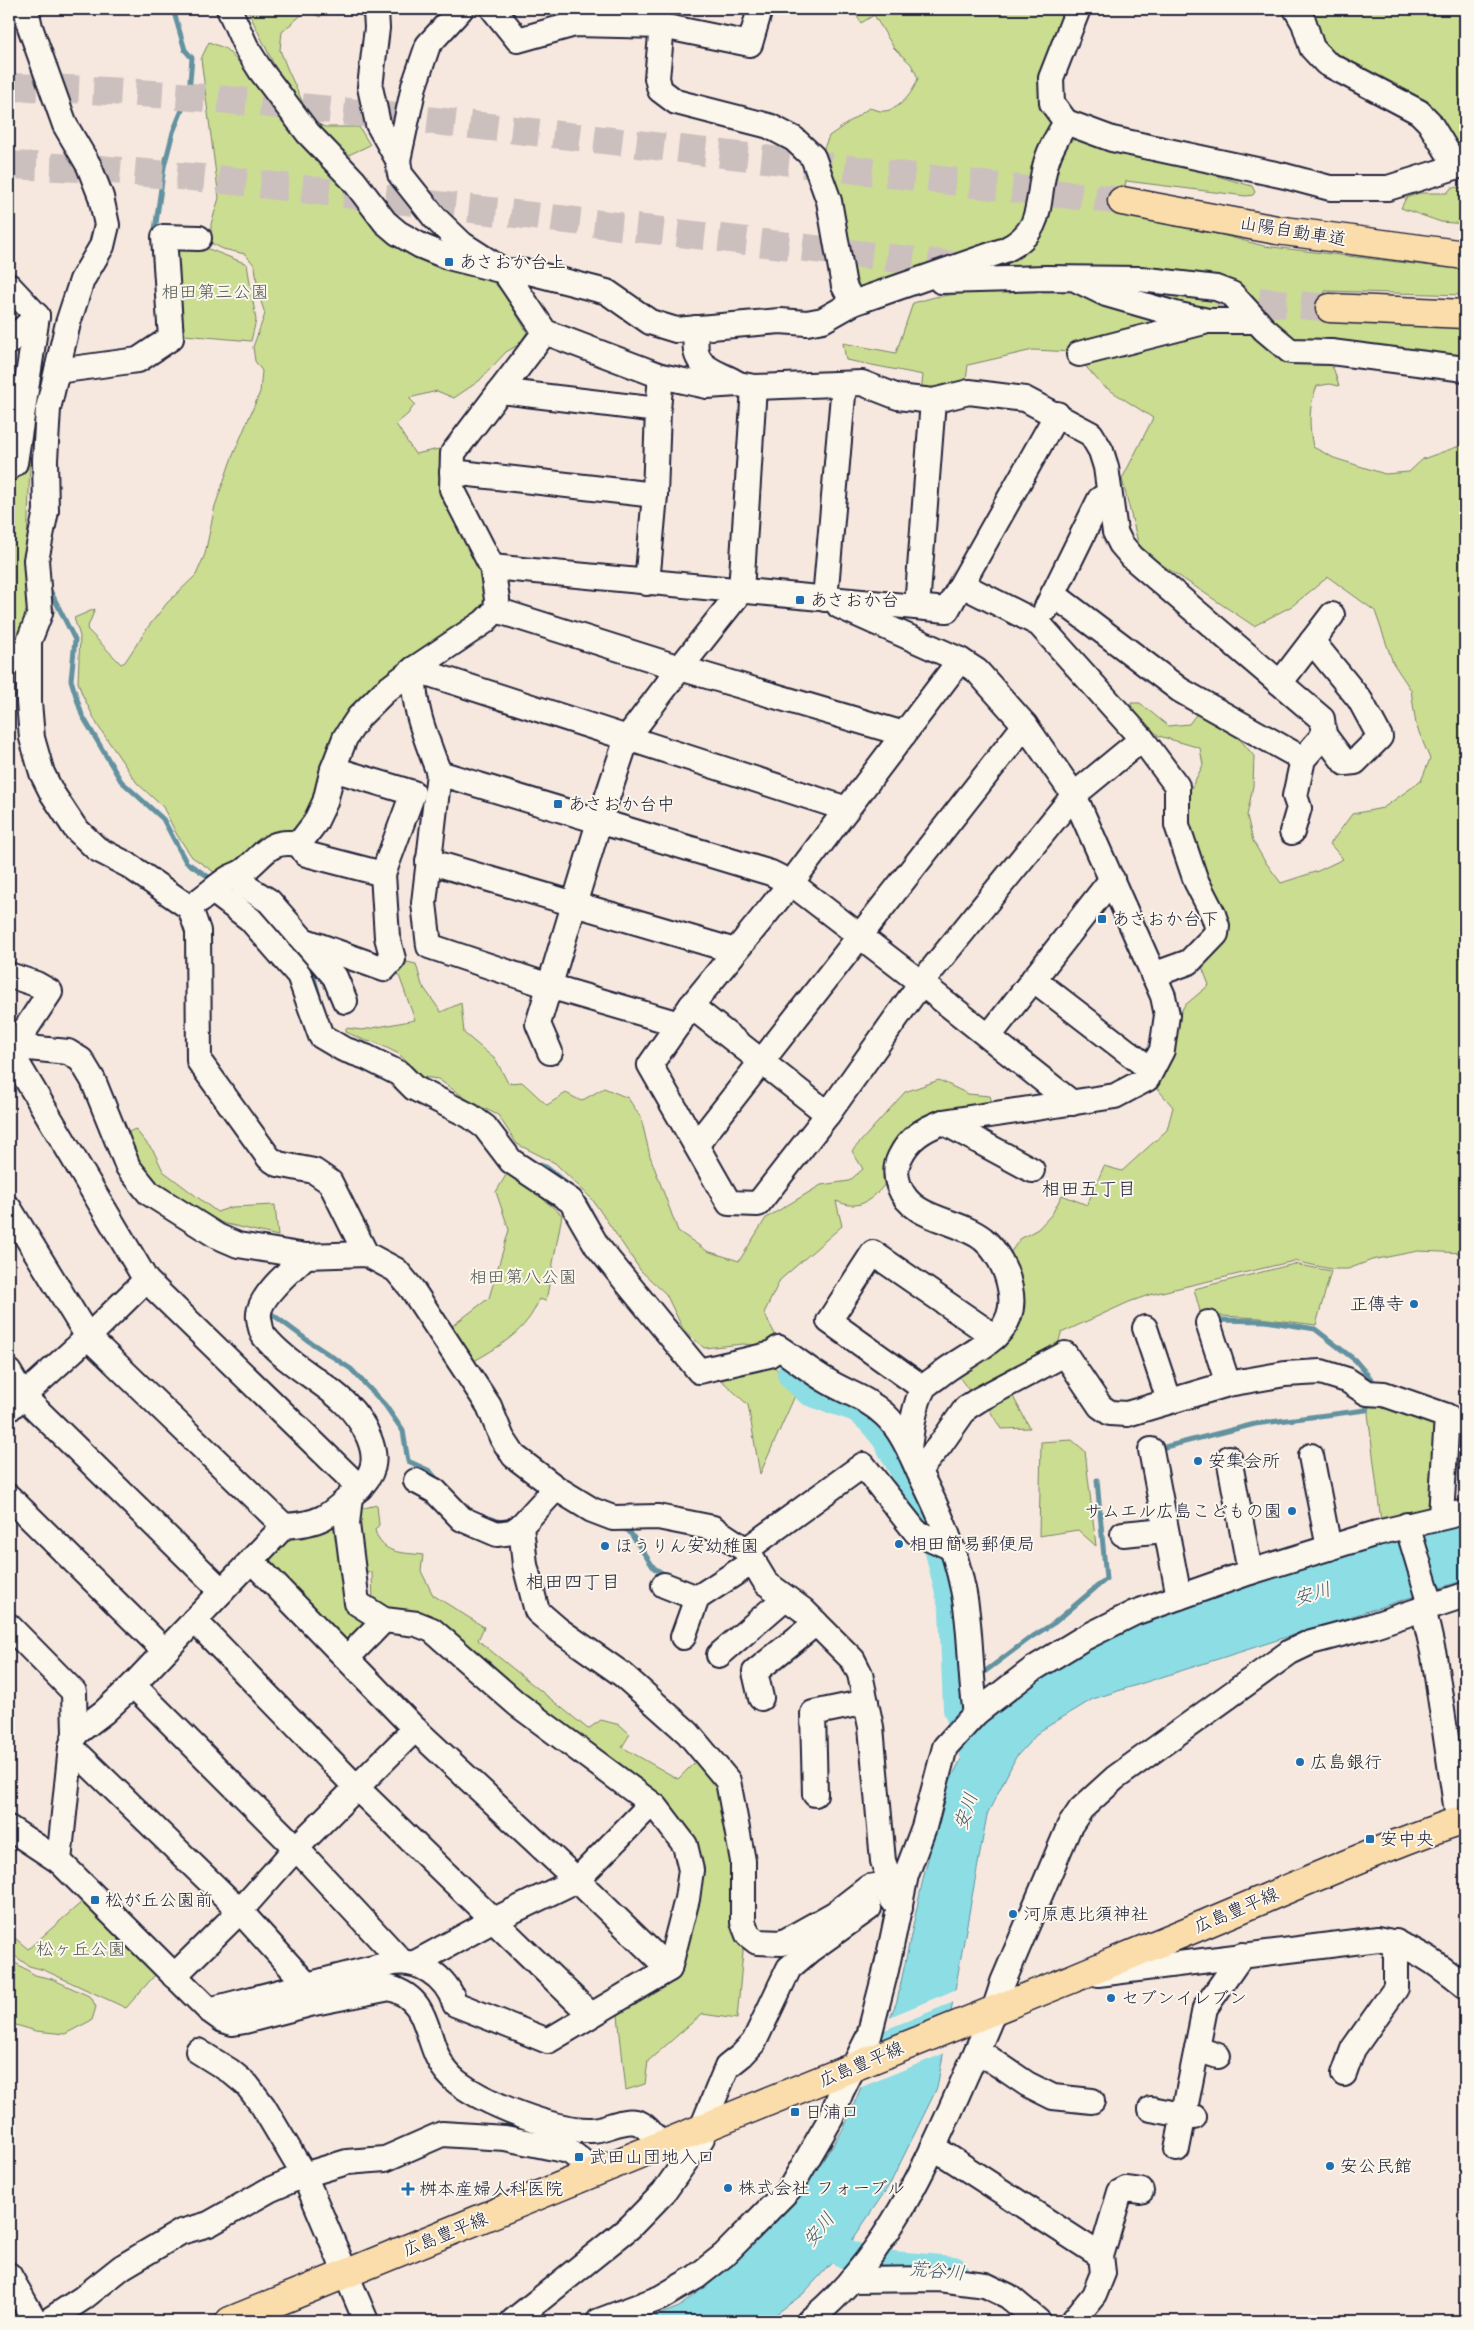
<svg xmlns="http://www.w3.org/2000/svg" width="1474" height="2330" viewBox="0 0 1474 2330" font-family="'Shantell Sans','Klee One',sans-serif">
	<style>
		.green { fill: #cbdd91; stroke: #768066 }
		.water { fill: #8cdde4; stroke: #6292a0 }
		.pier { fill: #f7e8df }
		.lines { fill: none; stroke-linecap: round; stroke-linejoin: round }
		.stream { stroke: #6292a0; stroke-width: 5 }
		.river { stroke: #8cdde4; stroke-width: 30 }
		.highway-tunnel { stroke: #ccc0be; stroke-width: 28; stroke-dasharray: 28 14; stroke-linecap: butt }
		.minor-casing { stroke: #22223b; stroke-width: 28 }
		.major-casing { stroke: #22223b; stroke-width: 31 }
		.highway-casing { stroke: #22223b; stroke-width: 31 }
		.minor { stroke: #fbf7ec; stroke-width: 24 }
		.major { stroke: #fbddab; stroke-width: 28 }
		.highway { stroke: #fbddab; stroke-width: 28 }
		.poi-dot { fill: #1f6fb2; stroke: #fbf7ec; stroke-width: 2 }
		.labels { text-anchor: middle; stroke-width: 4; stroke-linejoin: round; paint-order: stroke }
		.street-label { font-size: 18px; fill: #22223b; stroke: #fbf7ec }
		.poi-label { font-size: 18px; fill: #22223b; stroke: #fbf7ec; text-anchor: start }
		.park-label { font-size: 18px; fill: #555a55; stroke: #fbf7ec }
		.neighbourhood-label { font-size: 19px; fill: #22223b; stroke: #fbf7ec }
		.water-label { font-size: 19px; font-style: italic; fill: #425a6e; stroke: #fbf7ec }
	</style>
	<rect width="100%" height="100%" fill="#f7e8df"/>
	<filter id="ink" filterUnits="userSpaceOnUse"><feTurbulence type="fractalNoise" baseFrequency=".02" numOctaves="2"/><feDisplacementMap in="SourceGraphic" scale="10" xChannelSelector="R" yChannelSelector="G"/><feConvolveMatrix kernelMatrix="1 2 1 2 8 2 1 2 1" color-interpolation-filters="sRGB"/></filter>
	<g filter="url(#ink)">
		<g class="green">
			<path d="M247 9H327L320 17 307 10 282 32 280 50 287 68 303 103 316 123 325 127H359L370 145 340 159 295 108Z"/>
			<path d="M853 9H1061L1070 17 1046 108 1053 127 1026 217 1011 237 918 269 887 277 860 291 852 288 817 156 824 148 829 136 869 108C874 109 880 112 885 111 901 109 914 91 918 78L911 64 894 48 874 15 861 23Z"/>
			<path d="M1304 9H1465V150L1449 142 1328 56Z"/>
			<path d="M209 42 226 49 247 71 371 218 486 273 504 294 527 332 520 344 506 352 479 381 454 398 437 391 409 398 415 404 408 414 396 424 415 454 439 449 492 596 483 614 382 693 309 824 220 876 192 857 177 835 163 807 137 783 98 726 82 694 78 682 80 636 74 618 95 609 87 629 121 664 125 662 148 627 167 603 196 575 205 554 215 506 231 460 260 392 262 371 255 361 253 347 265 314 258 292 255 266 245 254 223 249 211 243V224L219 198 201 59Z"/>
			<path d="M1080 137 1252 186 1255 192 1253 195 1246 196 1126 181 1119 215 1222 235 1264 246 1465 270V295L1325 291 1322 316 1465 328V353L1452 360 1355 342 1317 344 1334 370 1339 386 1330 384 1317 386C1308 407 1309 426 1313 447L1334 458 1385 474 1409 472 1423 459 1465 444V1253L1418 1251 1372 1260 1348 1269H1331L1294 1261 1149 1295 1129 1302 1061 1333 1056 1353 974 1397 956 1373 1020 1301 1019 1273 1010 1253 1020 1239 1038 1229 1052 1214 1062 1195 1087 1205 1104 1166 1122 1171 1167 1130 1173 1107 1155 1086 1175 1024 1184 1006 1209 985 1199 959 1221 931 1182 806 1203 765 1200 748 1159 736 1133 713 1131 703H1140L1168 726 1189 724 1198 712 1232 730 1254 756 1253 786 1247 816 1253 841 1264 860 1281 883 1318 871 1343 859 1330 844 1352 814 1383 808 1421 781 1430 759 1416 725 1411 690 1393 663 1375 611 1328 577 1292 606 1254 626 1140 550 1122 479 1153 418 1102 385 1073 352 1033 350 968 365 966 380 921 392 923 375 846 360 843 343 896 353 913 303 935 297 964 293 971 288 980 263 1021 249 1057 156 1066 144Z"/>
			<path d="M1452 187 1465 188V224L1441 222 1401 208 1406 198 1419 193H1447Z"/>
			<path d="M171 248H206L247 264 256 320 251 341 184 335Z"/>
			<path d="M32 405 27 547 55 611 39 635 18 651 9 643V479Z"/>
			<path d="M393 959 416 964 422 985 441 1012 461 1003 464 1033 496 1060 508 1083 522 1082 547 1105 566 1093 581 1101 604 1088 628 1098 641 1118 650 1156 678 1231 707 1251 739 1261 766 1218 821 1185 849 1181 863 1169 852 1151 905 1092 939 1080 968 1094 990 1096 994 1109 923 1124C909 1145 882 1204 855 1205 849 1206 841 1203 836 1201L842 1226 780 1280 764 1313 777 1338 769 1347 743 1344 704 1348 683 1329 666 1294 641 1271 592 1199 555 1163 517 1144 498 1115 471 1102 438 1079 422 1077 399 1054 375 1042 366 1041 346 1032V1028L362 1030 415 1020Z"/>
			<path d="M135 1129 154 1152 163 1171 217 1212 232 1207 275 1205 278 1236 218 1222 149 1182 127 1133Z"/>
			<path d="M509 1170 562 1215 546 1301 539 1299C528 1331 497 1348 469 1364L448 1329 489 1298 509 1230 496 1192Z"/>
			<path d="M1294 1264 1331 1271 1316 1325 1260 1318 1201 1315 1194 1289Z"/>
			<path d="M770 1363 798 1389 760 1474 748 1405 719 1378Z"/>
			<path d="M1011 1393 1030 1428 1001 1429 986 1404Z"/>
			<path d="M1373 1399 1443 1419 1435 1509 1381 1522 1368 1413Z"/>
			<path d="M1072 1440 1085 1451 1096 1546 1078 1530 1039 1536 1041 1442Z"/>
			<path d="M377 1505 379 1525 375 1530C382 1555 401 1552 423 1555L421 1571 433 1595 484 1627 478 1640 485 1646 588 1729 601 1720 620 1725 630 1734 622 1747 678 1779 699 1758 721 1787 744 1940 737 2019 702 2014 648 2061 645 2084 626 2090 617 2006 669 1969 685 1845 585 1741 558 1718 550 1724 493 1678 388 1615 373 1603 372 1573 358 1568 355 1510Z"/>
			<path d="M344 1509 353 1606 377 1621 349 1650 260 1556 281 1532Z"/>
			<path d="M83 1901 155 1975 126 2008 44 1970 29 1966 9 1952V1933L28 1949Z"/>
			<path d="M9 1959 35 1975 52 1979 91 1997 96 2007 92 2020 65 2034 36 2031 9 2023Z"/>
		</g>
		<path class="water" d="M1465 1523V1580L1093 1699 1040 1731 1016 1757 987 1815 937 2088 890 2184 851 2242 803 2294 767 2321H643L679 2307 738 2260 794 2204 844 2128 897 2001 923 1879 946 1788 978 1727 1037 1676 1148 1618 1366 1549Z"/>
		<g class="pier">
			<path d="M957 1989 954 2002 882 2031 887 2018Z"/>
			<path d="M947 2044 945 2053 859 2088 862 2078Z"/>
		</g>
		<g class="lines">
			<g class="stream">
				<path d="M154 237 164 167 173 132 189 93 192 58 185 50 173 9"/>
				<path d="M42 386 43 371 49 362"/>
				<path d="M48 586 75 640 71 680 82 715 121 781 163 819 186 862 215 881"/>
				<path d="M246 900 270 921 296 953"/>
				<path d="M305 963 312 971 319 996"/>
				<path d="M531 1162 546 1167 568 1185"/>
				<path d="M578 1194 584 1199 595 1220"/>
				<path d="M268 1311 307 1340 351 1369 385 1405 403 1431 408 1461 430 1471 439 1482"/>
				<path d="M1215 1320 1266 1321 1315 1329 1355 1360 1378 1387"/>
				<path d="M1157 1449 1255 1424 1366 1410 1369 1400"/>
				<path d="M486 1517 507 1524"/>
				<path d="M620 1528 629 1531 654 1568 667 1576"/>
				<path d="M979 1676 1030 1638 1054 1623 1106 1579 1097 1480"/>
				<path d="M958 1691 966 1686"/>
			</g>
			<g class="river">
				<path d="M792 1374 810 1391 857 1407 872 1420 886 1437 932 1519 954 1609 958 1709 980 1767"/>
				<path d="M814 2239 869 2264 953 2271"/>
			</g>
			<g class="highway-tunnel">
				<path d="M9 87C152 90 293 106 435 121 664 146 893 175 1122 201"/>
				<path d="M9 165 100 169 225 180 969 267"/>
				<path d="M1217 297 1330 308"/>
			</g>
			<g class="minor-casing">
				<g id="minor">
					<path d="M26 9 30 27 65 125 89 166 101 197 107 225 102 246 82 280 68 323 48 409 45 460 46 511 36 560 40 613 29 641V702L32 738 42 773 52 793 75 828 97 849 128 865 190 908 198 931 199 1061 269 1158 278 1164 314 1171 330 1182 366 1254"/>
					<path d="M229 9 247 49 261 71 308 133 354 181 385 222 398 233 421 246 448 257 504 271 529 272 607 292 650 322 676 330 780 321 807 323 823 320 853 303 1005 250C1049 229 1034 194 1048 157 1052 145 1060 133 1066 122L1052 103 1051 78 1078 9"/>
					<path d="M373 9 376 11 377 28 370 87 378 124 398 160 400 174 435 218 462 244 504 271 545 332 661 376 707 386 738 384 754 387 862 383 898 397 933 401 969 392 1025 399 1091 434 1101 451 1106 467 1115 532 1121 544 1133 558 1322 719 1324 735 1303 759 1295 796 1299 808 1292 832"/>
					<path d="M493 9 518 40 575 24 662 26 750 44 760 9"/>
					<path d="M1296 9 1304 23 1312 48 1326 63 1419 112 1429 122 1456 166"/>
					<path d="M662 26 657 78 660 90 676 102 769 126 794 139 813 157 829 201 844 286 853 303"/>
					<path d="M1066 122 1112 139 1285 176 1330 188H1388L1465 164"/>
					<path d="M398 160 414 86 428 45 461 9"/>
					<path d="M941 281 1046 278 1140 279 1216 288 1232 294 1264 329 1290 351 1331 352 1465 369"/>
					<path d="M1079 281 1106 294 1179 315 1208 321H1257"/>
					<path d="M9 286 37 316"/>
					<path d="M696 328C696 336 694 350 698 357 704 372 726 375 738 384"/>
					<path d="M9 342 37 316"/>
					<path d="M1079 354 1204 322"/>
					<path d="M57 371 138 360 171 338 164 237 199 238"/>
					<path d="M500 391 658 410"/>
					<path d="M9 468 15 463 37 316"/>
					<path d="M452 472 655 495"/>
					<path d="M492 567 947 610 1057 414"/>
					<path d="M647 583 655 495 658 410 661 376"/>
					<path d="M962 585 1039 624 1142 739 1177 786V825L1196 881 1213 914 1217 926 1216 934 1189 962 1153 975"/>
					<path d="M1053 594 1180 690 1303 759"/>
					<path d="M825 599 844 384"/>
					<path d="M836 600 839 606 960 660 977 671 1025 725 1074 795 1163 996 1167 1015 1162 1050 1147 1079 1115 1096 943 1122C924 1129 909 1138 900 1157 895 1167 895 1175 899 1186 912 1221 956 1218 983 1239 997 1251 1007 1270 1010 1288 1021 1339 968 1350 937 1377 933 1380 925 1385 923 1389 914 1405 911 1431 909 1449"/>
					<path d="M917 607 933 401"/>
					<path d="M1046 609 1100 499 1108 495"/>
					<path d="M496 610 680 668 904 734"/>
					<path d="M1312 641 1360 700 1380 737 1355 762 1345 763 1324 735"/>
					<path d="M9 652 29 666"/>
					<path d="M960 660 791 883 691 1006 650 1065 729 1203 758 1204 828 1114 921 983 1074 795 1142 739"/>
					<path d="M414 669C412 707 426 738 439 773L771 873 791 883 921 983 1072 1103"/>
					<path d="M414 669 847 809"/>
					<path d="M1280 683 1332 615"/>
					<path d="M439 773 424 903 429 946 549 986 679 1024"/>
					<path d="M299 844 306 854 383 874"/>
					<path d="M428 861 735 951"/>
					<path d="M245 871 243 885 269 901 303 940 384 969 393 959 387 937 383 874 413 793 333 769"/>
					<path d="M213 891 250 919 299 975 321 1036 343 1049 366 1057 400 1074 414 1088 470 1116 485 1127 511 1161 571 1201 597 1246 699 1371 769 1355 779 1348C796 1359 811 1372 829 1382 849 1394 865 1397 884 1414 901 1429 910 1452 919 1472 939 1511 954 1545 963 1589 972 1630 969 1672 976 1713"/>
					<path d="M200 900C210 893 219 884 229 878 234 875 241 874 246 869 266 853 269 839 299 844L315 823 325 802 333 769 345 738 359 717 384 692 414 669 484 622 496 610 497 599 492 567 452 489 453 453 545 332"/>
					<path d="M304 941 335 977 345 1001"/>
					<path d="M9 975 36 984 50 992 23 1033 17 1063 146 1280 360 1488"/>
					<path d="M1033 979 1151 1070"/>
					<path d="M691 1006 828 1114"/>
					<path d="M989 1036 1112 879"/>
					<path d="M9 1046 68 1052 81 1060 93 1080 128 1167 149 1193 217 1236 238 1245 306 1256 366 1254 396 1270 412 1289 489 1406 502 1438 514 1456 556 1488 592 1510 613 1518 658 1517 713 1528 746 1550 766 1583 803 1610 853 1660 860 1674 871 1727 883 1861 900 1908"/>
					<path d="M550 1052 538 1024 599 822 627 738 680 668 741 591 754 387"/>
					<path d="M943 1122 1032 1170"/>
					<path d="M695 1143 700 1140 1025 725"/>
					<path d="M9 1208 88 1337 284 1526"/>
					<path d="M1208 1323 1228 1384"/>
					<path d="M1145 1328 1169 1400"/>
					<path d="M9 1372 23 1396 222 1591"/>
					<path d="M923 1388 829 1321 873 1253 995 1337"/>
					<path d="M9 1409 88 1337 146 1280"/>
					<path d="M1151 1450 1179 1597"/>
					<path d="M1311 1456 1329 1548"/>
					<path d="M1229 1458 1250 1572"/>
					<path d="M919 1470 940 1445 966 1408 980 1399 1065 1354 1100 1406 1110 1413 1127 1414 1228 1384 1285 1374 1321 1372 1347 1380 1367 1393 1384 1394 1447 1416 1441 1516"/>
					<path d="M416 1481 435 1491 462 1519 497 1534 512 1532 521 1526"/>
					<path d="M556 1488 521 1526 525 1565 537 1611 559 1630 623 1675 688 1733 728 1781 743 1861V1922L748 1935 757 1942 782 1943 834 1914 869 1887 876 1886 884 1889 898 1907"/>
					<path d="M9 1497 164 1650"/>
					<path d="M1407 1525 1429 1598"/>
					<path d="M1123 1534 1165 1530"/>
					<path d="M746 1550 863 1465 916 1532 952 1548"/>
					<path d="M252 1561 415 1729 577 1880 669 1969"/>
					<path d="M664 1585 697 1598"/>
					<path d="M1423 1608 1434 1656 1457 1812"/>
					<path d="M194 1620 356 1787 591 2015"/>
					<path d="M9 1626 74 1692 75 1734 71 1747 59 1861 209 2010 223 2020 233 2023 245 2021 314 2003 390 1988C439 2002 419 2052 457 2082 486 2104 555 2131 591 2130 606 2130 621 2119 636 2122 646 2124 655 2138 661 2145"/>
					<path d="M683 1637 697 1598 754 1561"/>
					<path d="M719 1655 785 1598"/>
					<path d="M348 1657 384 1620"/>
					<path d="M133 1685 296 1848 401 1961"/>
					<path d="M761 1698 755 1672 816 1623"/>
					<path d="M75 1734 104 1712 133 1685 284 1526C322 1524 329 1516 356 1491 374 1475 378 1460 369 1438 350 1389 295 1375 264 1336 261 1332 260 1324 259 1318 256 1298 292 1269 306 1256"/>
					<path d="M71 1747 240 1911 308 1986"/>
					<path d="M815 1794 813 1713 866 1702"/>
					<path d="M9 1828 59 1861"/>
					<path d="M415 1963 494 1920 577 1880 651 1804"/>
					<path d="M1098 1974 1378 1939C1411 1944 1439 1965 1465 1986"/>
					<path d="M174 1976 240 1911 296 1848 415 1729"/>
					<path d="M209 2010 389 1964C418 1957 446 1976 455 2004L548 2041 669 1969 687 1899 691 1870 685 1845 656 1807 517 1704 432 1630 417 1624 384 1620 357 1603 347 1524 350 1496"/>
					<path d="M1197 2049 1218 2056"/>
					<path d="M977 2050 1027 2084 1053 2097 1092 2101"/>
					<path d="M198 2051 230 2071 247 2085 263 2106 304 2175 366 2321"/>
					<path d="M1344 2074 1353 2049 1396 1988V1942"/>
					<path d="M1151 2109 1194 2117"/>
					<path d="M933 2147 1101 2256"/>
					<path d="M1177 2149 1205 2008 1242 1955"/>
					<path d="M9 2275 35 2321"/>
					<path d="M851 2280 939 2279 985 2285 1008 2296 1038 2321"/>
					<path d="M48 2321 83 2298 122 2267 181 2232 209 2224 269 2190 304 2175 347 2162 385 2159 442 2134 505 2138 569 2151 596 2172"/>
					<path d="M513 2321 630 2227 664 2192 702 2138 701 2130 727 2067 742 2055 754 2042 789 1968 810 1950 869 1908"/>
					<path d="M599 2321 660 2298 696 2277 724 2255 791 2187 831 2118 841 2092 869 2036 886 1970 906 1875 924 1827 945 1747 976 1713 1033 1669 1082 1639 1134 1613 1250 1572 1377 1533 1465 1512"/>
					<path d="M809 2321C885 2260 927 2164 965 2077 979 2045 994 2015 1003 1982L1069 1827 1081 1809 1115 1778 1290 1652 1311 1642 1371 1626 1465 1595"/>
					<path d="M1073 2321 1094 2295 1103 2273 1101 2256 1120 2192 1126 2189 1141 2191"/>
				</g>
			</g>
			<g class="major-casing">
				<path id="major" d="M230 2321C512 2206 792 2091 1074 1978 1142 1950 1211 1922 1278 1893 1340 1867 1401 1840 1465 1819"/>
			</g>
			<g class="highway-casing">
				<g id="highway">
					<path d="M1122 201 1277 230 1465 255"/>
					<path d="M1330 308 1465 314"/>
				</g>
			</g>
			<use href="#minor" class="minor"/>
			<use href="#major" class="major"/>
			<use href="#highway" class="highway"/>
		</g>
	</g>
	<g class="poi-dot">
		<rect x="444" y="257" width="10" height="10" rx="2.5"/>
		<rect x="795" y="595" width="10" height="10" rx="2.5"/>
		<rect x="553" y="799" width="10" height="10" rx="2.5"/>
		<rect x="1097" y="914" width="10" height="10" rx="2.5"/>
		<circle cx="1414" cy="1304" r="5"/>
		<circle cx="1198" cy="1461" r="5"/>
		<circle cx="1292" cy="1511" r="5"/>
		<circle cx="899" cy="1544" r="5"/>
		<circle cx="605" cy="1546" r="5"/>
		<circle cx="1300" cy="1762" r="5"/>
		<rect x="1365" y="1834" width="10" height="10" rx="2.5"/>
		<rect x="90" y="1895" width="10" height="10" rx="2.5"/>
		<circle cx="1013" cy="1914" r="5"/>
		<circle cx="1111" cy="1998" r="5"/>
		<rect x="790" y="2107" width="10" height="10" rx="2.5"/>
		<rect x="574" y="2152" width="10" height="10" rx="2.5"/>
		<circle cx="1330" cy="2166" r="5"/>
		<circle cx="728" cy="2188" r="5"/>
		<path d="M405.5 2181.5h5v5h5v5h-5v5h-5v-5h-5v-5h5z"/>
	</g>
	<g class="labels">
		<g class="street-label">
			<text transform="translate(1293 231) rotate(9)" y="6">山陽自動車道</text>
			<text transform="translate(1236 1910) rotate(-23)" y="6">広島豊平線</text>
			<text transform="translate(861 2064) rotate(-23)" y="6">広島豊平線</text>
			<text transform="translate(445 2234) rotate(-22)" y="6">広島豊平線</text>
		</g>
		<g class="poi-label">
			<text x="459" y="268">あさおか台上</text>
			<text x="810" y="606">あさおか台</text>
			<text x="568" y="810">あさおか台中</text>
			<text x="1112" y="925">あさおか台下</text>
			<text x="1404" y="1310" text-anchor="end">正傳寺</text>
			<text x="1208" y="1467">安集会所</text>
			<text x="1282" y="1517" text-anchor="end">サムエル広島こどもの園</text>
			<text x="909" y="1550">相田簡易郵便局</text>
			<text x="615" y="1552">ほうりん安幼稚園</text>
			<text x="1310" y="1768">広島銀行</text>
			<text x="1380" y="1845">安中央</text>
			<text x="105" y="1906">松が丘公園前</text>
			<text x="1023" y="1920">河原恵比須神社</text>
			<text x="1121" y="2004">セブンイレブン</text>
			<text x="805" y="2118">日浦口</text>
			<text x="589" y="2163">武田山団地入口</text>
			<text x="1340" y="2172">安公民館</text>
			<text x="738" y="2194">株式会社 フォーブル</text>
			<text x="419" y="2195">桝本産婦人科医院</text>
		</g>
		<g class="park-label">
			<text x="215" y="298">相田第三公園</text>
			<text x="523" y="1283">相田第八公園</text>
			<text x="81" y="1955">松ヶ丘公園</text>
		</g>
		<g class="neighbourhood-label">
			<text x="1089" y="1195">相田五丁目</text>
			<text x="573" y="1588">相田四丁目</text>
		</g>
		<g class="water-label">
			<text transform="translate(1312 1593) rotate(-16)" y="7">安川</text>
			<text transform="translate(965 1811) rotate(-72)" y="7">安川</text>
			<text transform="translate(818 2229) rotate(-51)" y="7">安川</text>
			<text transform="translate(937 2270) rotate(5)" y="7">荒谷川</text>
		</g>
	</g>
	<rect width="1474" height="2330" fill="none" stroke="#fbf7ec" stroke-width="30"/>
	<rect x="15" y="15" width="1444" height="2300" fill="none" stroke="#22223b" stroke-width="2" filter="url(#ink)"/>
</svg>
